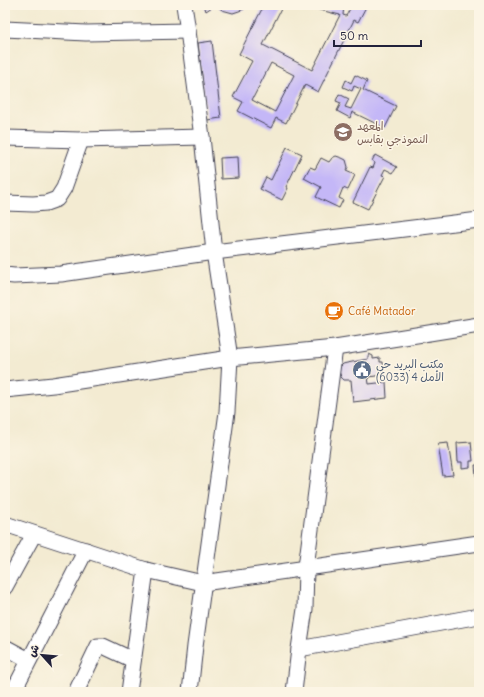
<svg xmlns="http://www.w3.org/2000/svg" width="484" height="697" viewBox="0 0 484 697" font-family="Delius,'Playpen Sans Arabic',sans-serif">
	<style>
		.building { fill: #c4b7f7; fill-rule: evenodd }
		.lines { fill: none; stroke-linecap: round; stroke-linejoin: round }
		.minor-casing { stroke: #414052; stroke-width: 17 }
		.minor { stroke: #fff; stroke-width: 15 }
		.labels { text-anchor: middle; stroke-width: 3; stroke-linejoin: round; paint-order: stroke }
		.education-label { font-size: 11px; fill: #785e54; stroke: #fcf5e5; text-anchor: start }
		.food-label { font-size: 11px; fill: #c56008; stroke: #fcf5e5; text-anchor: start }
		.service-label { font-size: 11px; fill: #4e5e75; stroke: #fcf5e5; text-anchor: start }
	</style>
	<rect width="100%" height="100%" fill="#fcf5e5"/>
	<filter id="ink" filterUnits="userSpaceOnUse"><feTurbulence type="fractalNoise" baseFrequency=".025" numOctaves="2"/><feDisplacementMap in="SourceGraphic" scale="8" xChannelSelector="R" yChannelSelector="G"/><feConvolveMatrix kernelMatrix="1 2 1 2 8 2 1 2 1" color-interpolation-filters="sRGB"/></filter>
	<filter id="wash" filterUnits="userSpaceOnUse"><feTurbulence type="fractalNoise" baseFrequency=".012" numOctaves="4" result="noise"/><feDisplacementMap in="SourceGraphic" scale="16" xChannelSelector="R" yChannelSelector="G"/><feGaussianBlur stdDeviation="0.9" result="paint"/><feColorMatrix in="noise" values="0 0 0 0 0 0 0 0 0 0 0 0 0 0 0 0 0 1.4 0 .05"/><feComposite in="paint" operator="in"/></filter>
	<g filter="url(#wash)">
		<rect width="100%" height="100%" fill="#f3ebd2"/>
		<g id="blocks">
			<g class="building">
				<path d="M204 5H215L206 11Z"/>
				<path d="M216 5H248L244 9 239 11 233 13 222 10Z"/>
				<path d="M264 5H283L263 45 312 70 340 15 300 5H344L343 15 346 16 352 5H367L358 22 354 20 318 92 305 85 286 123 276 118 271 128 238 111 243 102 233 97 252 61 239 54ZM271 63 294 75 275 112 252 100Z"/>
				<path d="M212 41 221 118 207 120 198 43Z"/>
				<path d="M355 75 367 81 363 90 396 106 385 128 352 112 350 118 337 111 341 103 336 101 339 94 349 99 345 107 351 109 361 89 354 86 352 91 343 87 346 80 351 83Z"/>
				<path d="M287 147 302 154 286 187 288 188 282 200 260 189 266 177 271 180Z"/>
				<path d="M375 155 397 167 393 173 385 169 382 175 385 176 368 209 353 202 370 167 373 168 375 163 372 161Z"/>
				<path d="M336 156 342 158 346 160 348 167 346 171 355 175 348 190 343 188 339 198 343 200 339 208 316 197 321 187 304 178 310 167 315 169 321 158 329 162 332 158Z"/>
				<path d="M238 157 239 178 221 179 220 158Z"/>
				<path d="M369 354 373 356V359L380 358V362H383L384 375 368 377 369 384 386 382 387 398 353 402 351 380H344L341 377 339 371 340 367 343 364 347 363 368 359V356Z"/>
				<path d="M471 442 473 461H470V467L462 468V462H458L457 443Z"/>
				<path d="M448 443 453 475 443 476 438 444Z"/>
				<path d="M475 465H479V476H476Z"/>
			</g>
		</g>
	</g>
	<g filter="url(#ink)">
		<use href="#blocks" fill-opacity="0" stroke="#414052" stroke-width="1"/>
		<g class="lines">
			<g class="minor-casing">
				<g id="minor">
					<path d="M184 5 188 31 202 137 214 252 230 358 227 412 195 646 190 692"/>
					<path d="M5 29 86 33 188 31"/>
					<path d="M5 138 81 140 202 137"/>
					<path d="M5 203 33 204 46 203 57 199 64 188 81 140"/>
					<path d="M5 275 14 276 61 274 214 252 479 220"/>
					<path d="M5 390 53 385 230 358 335 348 479 325"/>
					<path d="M5 524 146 570 203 583 479 543"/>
					<path d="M5 587 34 534"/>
					<path d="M5 647 29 660"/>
					<path d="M299 649 479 616"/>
					<path d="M13 692 86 550"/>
					<path d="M76 692 98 646H103L133 660"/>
					<path d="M129 692 146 570"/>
					<path d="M294 692 299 649 305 609 306 567 335 348"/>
				</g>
			</g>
			<use href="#minor" class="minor"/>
		</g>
	</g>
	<defs>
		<g id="school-disc" transform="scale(1)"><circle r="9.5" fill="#8d6e63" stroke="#fcf5e5"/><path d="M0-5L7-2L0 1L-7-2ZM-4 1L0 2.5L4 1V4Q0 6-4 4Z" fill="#fff"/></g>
		<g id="cafe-disc" transform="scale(1)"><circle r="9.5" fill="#e8710a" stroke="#fcf5e5"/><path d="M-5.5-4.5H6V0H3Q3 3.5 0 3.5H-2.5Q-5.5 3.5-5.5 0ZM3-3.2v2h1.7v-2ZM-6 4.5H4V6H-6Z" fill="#fff"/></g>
		<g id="civic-disc" transform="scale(1)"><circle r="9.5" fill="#5c6f8a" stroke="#fcf5e5"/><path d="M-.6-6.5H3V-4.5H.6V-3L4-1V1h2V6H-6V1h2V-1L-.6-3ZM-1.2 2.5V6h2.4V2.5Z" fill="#fff"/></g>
	</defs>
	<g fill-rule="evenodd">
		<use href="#school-disc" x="343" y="132"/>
		<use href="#cafe-disc" x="334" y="311"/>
		<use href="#civic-disc" x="362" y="370"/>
	</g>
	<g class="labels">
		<g class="education-label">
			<text x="357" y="130">المعهد<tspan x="357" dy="13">النموذجي بقابس</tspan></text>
		</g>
		<g class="food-label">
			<text x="348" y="315">Café Matador</text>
		</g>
		<g class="service-label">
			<text x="376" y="368">مكتب البريد حي<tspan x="376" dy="13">الأمل 4 (6033)</tspan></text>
		</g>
	</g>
	<rect width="484" height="697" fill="none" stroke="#fcf5e5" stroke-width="20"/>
	<g transform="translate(42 655) rotate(297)" stroke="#fcf5e5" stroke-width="3" paint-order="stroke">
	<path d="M0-3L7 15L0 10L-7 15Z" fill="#22223b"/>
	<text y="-6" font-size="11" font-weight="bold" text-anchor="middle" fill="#22223b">ش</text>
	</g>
	<path d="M334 40v6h87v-6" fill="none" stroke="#22223b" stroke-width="2"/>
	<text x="340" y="40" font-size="12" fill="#22223b" stroke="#fcf5e5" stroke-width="3" paint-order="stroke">50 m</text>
</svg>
